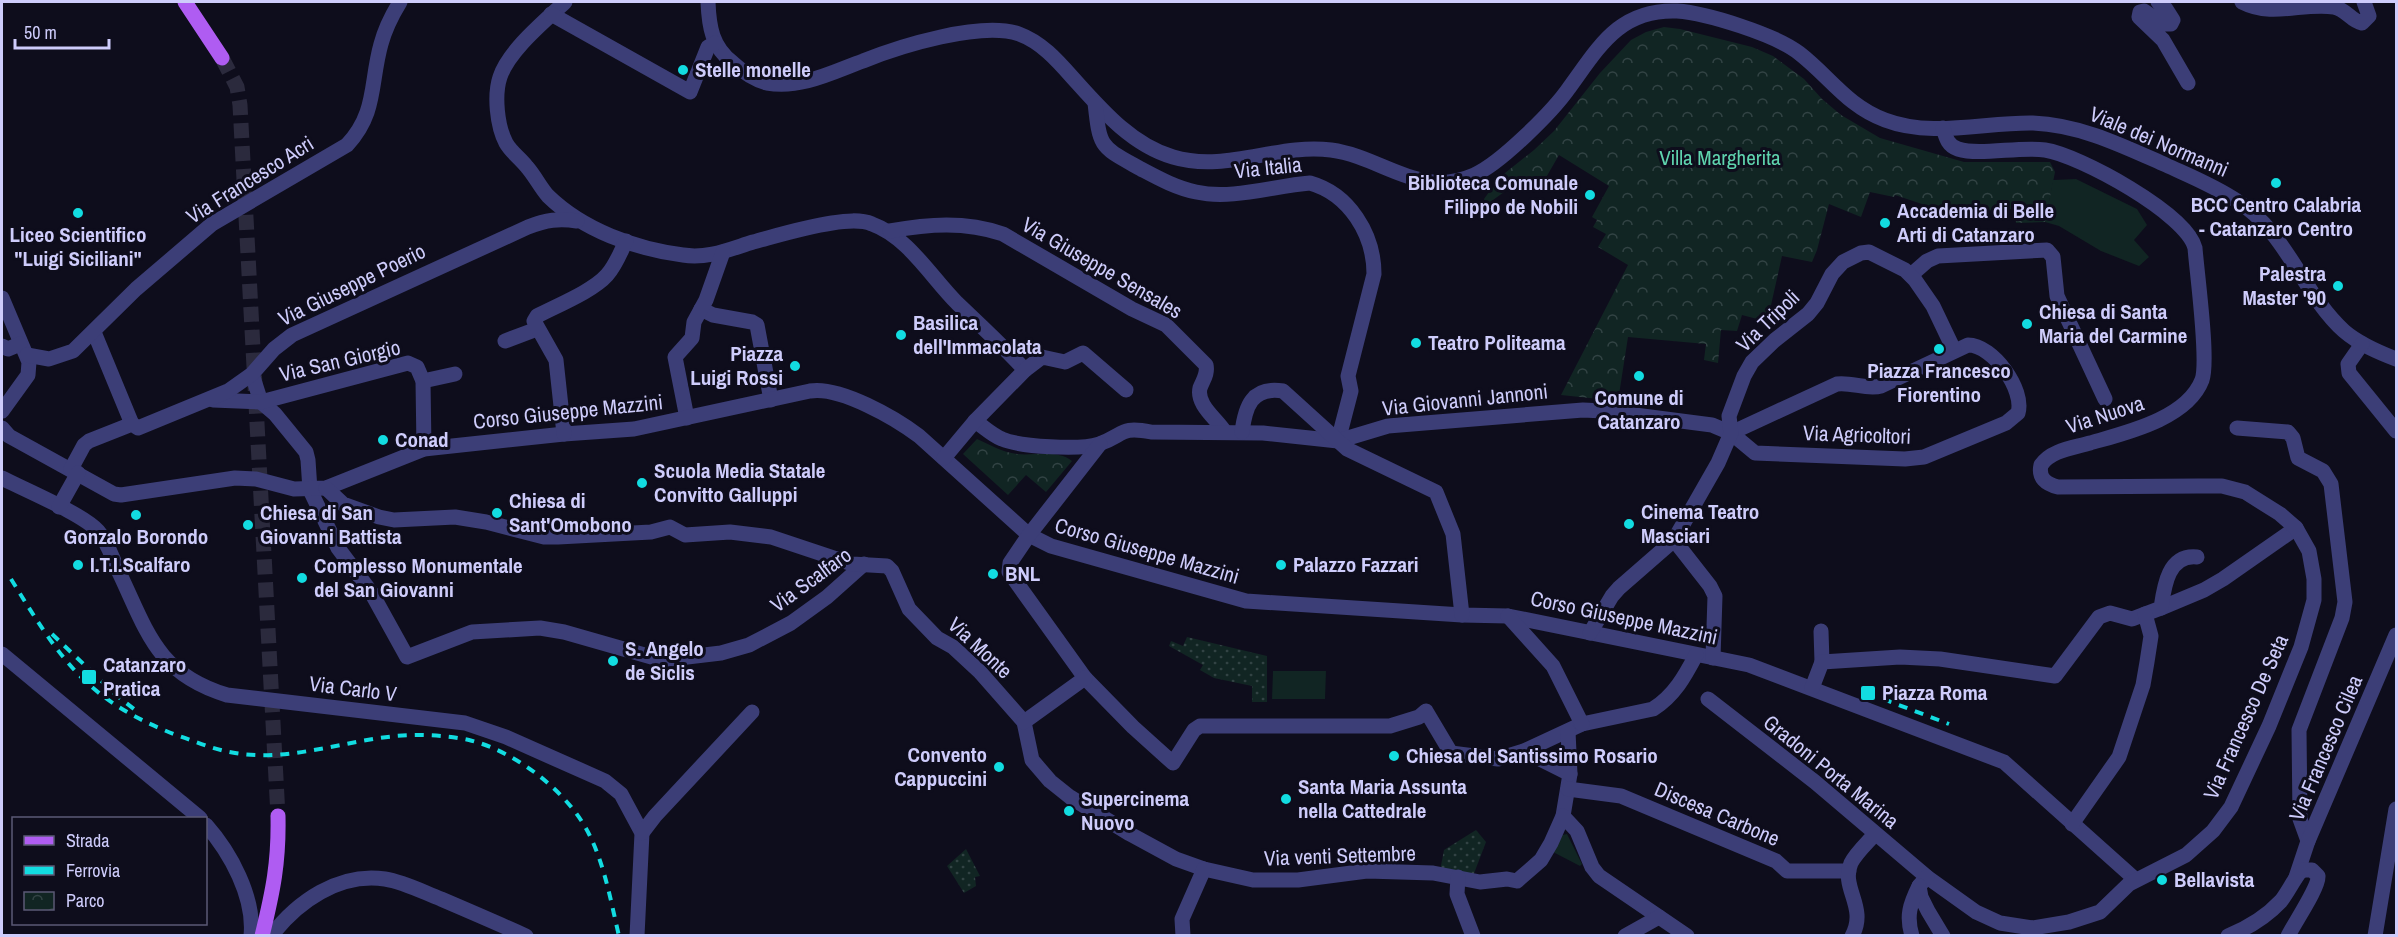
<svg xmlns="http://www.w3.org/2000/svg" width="2398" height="937" viewBox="0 0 2398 937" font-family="'Archivo Narrow',sans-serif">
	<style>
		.grass { fill: #112523 }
		.park { fill: url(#park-crowns) }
		.garden { fill: url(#garden-dots) }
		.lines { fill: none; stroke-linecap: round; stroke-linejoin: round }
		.major-tunnel { stroke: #2b2a3d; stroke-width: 15; stroke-dasharray: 15 8; stroke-linecap: butt }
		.minor { stroke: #3c3e77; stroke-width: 15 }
		.major { stroke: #af5cf2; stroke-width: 15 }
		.rail { stroke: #12dce1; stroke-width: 4; stroke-dasharray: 9 8; stroke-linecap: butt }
		.poi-dot { fill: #12dce1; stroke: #0e0d1c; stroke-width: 2 }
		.labels { text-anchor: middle; stroke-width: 6; stroke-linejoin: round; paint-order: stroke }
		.poi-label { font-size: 21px; font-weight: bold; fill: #ceccfb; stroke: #0e0d1c; text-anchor: start }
		.street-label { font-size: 21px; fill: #ceccfb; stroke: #0e0d1c }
		.park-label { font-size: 21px; fill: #5fd4ae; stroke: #0e0d1c }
	</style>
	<defs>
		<pattern id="park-crowns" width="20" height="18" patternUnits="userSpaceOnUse" patternTransform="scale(1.5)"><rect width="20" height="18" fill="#112523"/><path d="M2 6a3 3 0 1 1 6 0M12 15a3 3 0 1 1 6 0" fill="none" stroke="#324344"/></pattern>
		<pattern id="garden-dots" width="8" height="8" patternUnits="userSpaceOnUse" patternTransform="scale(1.5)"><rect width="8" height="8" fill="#112523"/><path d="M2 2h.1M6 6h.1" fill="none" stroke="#324344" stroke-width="1.8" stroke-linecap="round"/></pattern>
	</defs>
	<rect width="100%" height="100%" fill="#0e0d1c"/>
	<g class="grass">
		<path d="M2076 179 2137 209 2147 225 2134 240 2149 257 2139 266 2101 251 2059 226 2045 222 2053 180Z"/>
		<path d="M1273 671H1326L1325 699H1272Z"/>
		<path d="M1567 834 1582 864 1580 866 1553 852 1562 835Z"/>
	</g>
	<g class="park">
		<path d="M1664 27 1680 29 1752 47 1773 56 1804 79 1822 99 1841 115 1880 138 1964 162H2050L2055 172 2045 222 2016 223 2015 209 1949 213 1895 195 1894 197 1870 192 1861 217 1829 204 1817 250 1812 262 1782 256 1771 305 1761 320 1742 315 1737 331 1721 330 1718 363 1704 360 1706 344 1628 337 1618 401 1561 395 1628 265 1598 247 1606 234 1593 227 1597 220 1592 217 1609 186 1559 155 1537 193 1518 182 1486 205 1484 199 1500 177 1534 150 1554 131 1600 73 1631 40 1646 32Z"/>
		<path d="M977 439C990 445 1002 452 1017 454 1035 456 1057 449 1072 461L1046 492 1026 475 1008 495 963 454Z"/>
	</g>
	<g class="garden">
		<path d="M1187 637 1267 656V702H1252V686L1214 678 1200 670 1203 665 1169 646 1171 641 1183 646Z"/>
		<path d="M1476 830 1486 842 1473 876 1440 871 1444 850Z"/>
		<path d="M966 849 980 876 975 877 976 886 964 893 947 866Z"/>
	</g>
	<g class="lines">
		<path class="major-tunnel" d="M222 58 237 87 240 105 278 816"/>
		<g class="minor">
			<path d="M565 2C545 21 509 50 500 77 494 95 497 126 506 143 511 152 520 158 527 167 535 176 540 187 548 196 583 230 635 249 683 255 708 259 730 249 753 242 779 235 805 227 832 223 845 221 860 219 872 224 908 237 931 277 957 303 980 325 1003 346 1025 370"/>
			<path d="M708 2C709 27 712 47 733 63 743 72 754 80 767 83 801 89 833 72 863 61 900 46 981 21 1019 34 1041 42 1057 60 1072 77 1100 108 1131 145 1173 157 1226 173 1278 143 1331 150 1383 157 1419 199 1474 175 1500 164 1553 111 1569 88 1599 47 1619 9 1677 11 1707 13 1776 35 1799 53 1829 76 1847 106 1885 120 1932 138 1985 122 2033 123 2081 125 2123 146 2166 165 2190 176 2215 186 2237 201 2287 232 2302 293 2344 331 2359 344 2378 352 2396 359"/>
			<path d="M2158 2 2166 9 2173 20 2171 24H2163L2144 11 2140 12 2139 17 2163 40 2188 83"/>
			<path d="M2242 2C2273 18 2303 2 2334 7 2346 9 2351 21 2362 23L2369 16 2364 2"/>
			<path d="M551 14 690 92 708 47 715 43"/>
			<path d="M1095 103C1100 149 1100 146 1141 169 1158 178 1176 188 1196 192 1232 200 1273 186 1310 183 1349 194 1374 234 1374 274L1348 376 1351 391 1338 441"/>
			<path d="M890 231C928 224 965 221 1003 234L1132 309 1166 325 1206 365C1208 374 1203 380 1200 388 1196 405 1217 419 1225 432"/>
			<path d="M1911 275 1927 261 1938 256 2047 250 2053 257 2057 296 2105 399"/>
			<path d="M2 298 29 362 28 375 2 411"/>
			<path d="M701 309 713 315 752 322 757 325 771 400"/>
			<path d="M94 332 132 424"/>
			<path d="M505 341 537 329"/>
			<path d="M2362 344 2348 364 2349 373 2396 431"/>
			<path d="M2 346 8 349 20 344"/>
			<path d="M27 355 49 359 73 351 136 289 212 224 347 145C377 113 370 83 381 44 385 29 392 15 400 2"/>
			<path d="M252 374 261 402 275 414 306 452 308 460 310 490 338 548 371 592 407 657 472 632 540 628 564 632 662 660 721 653 749 645 791 623 827 597 864 564"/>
			<path d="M423 381 455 374"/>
			<path d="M213 400 261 402 408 363 417 367 423 381 424 449"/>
			<path d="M687 418 675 357 692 338 694 322 706 300 723 252"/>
			<path d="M975 421C984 427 992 435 1002 439 1020 447 1081 450 1099 444 1125 435 1119 426 1151 432L1263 433 1338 441 1388 426 1583 410 1604 411 1712 425 1731 433 1755 453 1905 459 1924 457 2006 423 2018 413C2025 390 1993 345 1968 345L1881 386C1867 390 1852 382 1837 384L1731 433"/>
			<path d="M2 428 9 436 114 494 121 495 235 478 256 479 294 489 326 488 424 449 564 434 634 429 810 391C840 386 895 418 919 436L1029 535 1051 546 1246 601 1462 615 1508 616 1749 665 2004 762 2136 880"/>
			<path d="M2237 428 2288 432 2293 438 2298 458 2323 471 2331 484 2345 602 2342 618 2299 730 2300 819 2308 841"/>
			<path d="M1242 432C1245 408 1251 386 1283 391L1347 449 1436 492 1453 534 1462 615"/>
			<path d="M564 434 556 360 534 321 537 316C558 305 593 291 607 275 616 265 620 253 626 241"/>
			<path d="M1100 444 1029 535 1010 563 1009 572 1085 678 1133 727 1173 763 1194 730 1200 726H1390L1419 717 1426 711 1451 753 1498 759 1524 751 1582 724 1653 709C1674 696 1685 676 1696 655"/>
			<path d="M944 458 975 421 1025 370 1042 357 1065 362 1083 353 1126 390"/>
			<path d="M71 469 84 445 89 441 132 424 138 428 228 391 252 374 274 349 292 335 528 227C546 220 559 218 577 221"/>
			<path d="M2 478C25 490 83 514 98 531 107 541 112 557 117 568 147 630 155 673 227 695L465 723 506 737 605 781 621 794 642 833 637 936"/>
			<path d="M326 488 343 504 379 517 394 520 455 517 486 522 544 537H558L651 532 670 527 685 535 730 532 771 537 852 564 887 566 892 571 909 609 937 638 953 647 980 672 1024 722 1032 760 1050 781 1070 797 1130 834 1176 859 1204 869 1253 880H1298L1367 871 1433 873 1480 882 1507 879 1517 881 1541 860 1551 843 1563 816 1570 774 1568 731"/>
			<path d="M59 507 78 473"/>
			<path d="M1674 540 1710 586 1715 596 1713 658"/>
			<path d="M2161 608 2204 590 2223 579 2296 528"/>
			<path d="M1508 616 1553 666 1582 724"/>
			<path d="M1821 631 1822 662"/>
			<path d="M1590 633 1612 596 1619 588 1674 540 1718 463 1731 433 1729 416 1744 376 1752 362 1775 340 1808 314 1817 303 1832 274 1843 262 1861 253 1869 252 1905 270 1915 280 1933 306 1954 350"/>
			<path d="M2 654 200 818"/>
			<path d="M1812 688 1822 662 1900 657 1940 659 2055 676 2099 617 2110 613 2132 619 2161 608C2164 587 2168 554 2197 557"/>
			<path d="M1708 699 1815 782 1927 877 1976 912 2000 923 2032 928 2069 922 2100 912 2129 884 2186 855 2213 831 2231 807 2269 726 2301 647 2314 600V579L2309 551 2296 528 2280 514 2245 492 2222 486H2198L2058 487C2046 484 2038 478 2041 465 2051 450 2073 448 2090 443 2125 433 2187 419 2202 380 2209 361 2197 274 2195 248 2187 214 2079 155 2045 150 2020 146 1980 156 1958 149 1948 146 1946 138 1943 128"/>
			<path d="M1024 722 1085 678"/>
			<path d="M1524 751 1570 774"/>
			<path d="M1568 789 1621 796 1776 861 1787 871H1849"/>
			<path d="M1563 816 1577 831 1592 867 1599 876 1687 936"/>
			<path d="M2072 824 2119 757 2143 685 2147 662 2151 636 2145 614"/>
			<path d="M206 825C230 852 255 897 251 936"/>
			<path d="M642 833 655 816 752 712"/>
			<path d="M1458 877 1457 894 1473 936"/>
			<path d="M1927 877 1919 886 1921 897 1928 911 1943 936"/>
			<path d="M2296 877 2308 841 2396 635"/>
			<path d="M271 936C297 902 339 872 385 879 404 882 423 892 441 899 469 911 497 923 526 936"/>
			<path d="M1183 936 1182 919 1204 869"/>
			<path d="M1625 936 1659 917"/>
			<path d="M1852 936C1868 907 1840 888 1851 863 1856 853 1867 843 1875 834"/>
			<path d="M1912 936C1906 916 1910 904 1919 886"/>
			<path d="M2228 936C2248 928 2266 917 2281 901 2288 892 2293 881 2300 872L2304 870H2312L2318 876C2319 887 2295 922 2288 936"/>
			<path d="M2375 936 2396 809"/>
		</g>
		<g class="major">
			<path d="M185 2 222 58"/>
			<path d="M262 936C273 891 279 862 278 816"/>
		</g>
		<g class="rail">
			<path d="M11 579C61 660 86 701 179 736 197 742 215 750 235 753 289 762 343 741 396 736 420 734 445 735 469 740 515 751 569 792 590 836 605 867 611 902 619 936"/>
			<path d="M52 634 116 695 134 709"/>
			<path d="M1883 699 1949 724"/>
		</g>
	</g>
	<g class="poi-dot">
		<circle cx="683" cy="70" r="6"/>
		<circle cx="2276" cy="183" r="6"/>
		<circle cx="1590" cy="195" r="6"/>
		<circle cx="78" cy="213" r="6"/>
		<circle cx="1885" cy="223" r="6"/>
		<circle cx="2338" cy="286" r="6"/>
		<circle cx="2027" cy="324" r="6"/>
		<circle cx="901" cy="335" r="6"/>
		<circle cx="1416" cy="343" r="6"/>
		<circle cx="1939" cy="349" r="6"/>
		<circle cx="795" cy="366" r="6"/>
		<circle cx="1639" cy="376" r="6"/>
		<circle cx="383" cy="440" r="6"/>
		<circle cx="642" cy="483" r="6"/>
		<circle cx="497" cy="513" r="6"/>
		<circle cx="136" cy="515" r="6"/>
		<circle cx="1629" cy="524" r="6"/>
		<circle cx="248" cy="525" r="6"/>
		<circle cx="78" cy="565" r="6"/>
		<circle cx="1281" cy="565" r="6"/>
		<circle cx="993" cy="574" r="6"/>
		<circle cx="302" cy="578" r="6"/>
		<circle cx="613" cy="661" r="6"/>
		<rect x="81" y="669" width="16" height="16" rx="3"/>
		<rect x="1860" y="685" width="16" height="16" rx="3"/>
		<circle cx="1394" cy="756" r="6"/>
		<circle cx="999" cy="767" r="6"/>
		<circle cx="1286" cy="799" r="6"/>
		<circle cx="1069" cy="811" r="6"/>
		<circle cx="2162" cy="880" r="6"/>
	</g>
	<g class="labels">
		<g class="poi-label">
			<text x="695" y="77">Stelle monelle</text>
			<text x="1578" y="190" text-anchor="end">Biblioteca Comunale<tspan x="1578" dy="24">Filippo de Nobili</tspan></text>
			<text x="2276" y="212" text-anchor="middle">BCC Centro Calabria<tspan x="2276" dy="24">- Catanzaro Centro</tspan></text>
			<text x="1897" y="218">Accademia di Belle<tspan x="1897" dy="24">Arti di Catanzaro</tspan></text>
			<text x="78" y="242" text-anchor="middle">Liceo Scientifico<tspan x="78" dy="24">"Luigi Siciliani"</tspan></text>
			<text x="2326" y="281" text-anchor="end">Palestra<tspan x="2326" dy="24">Master '90</tspan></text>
			<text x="2039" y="319">Chiesa di Santa<tspan x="2039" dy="24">Maria del Carmine</tspan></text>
			<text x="913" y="330">Basilica<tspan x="913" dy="24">dell'Immacolata</tspan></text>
			<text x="1428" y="350">Teatro Politeama</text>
			<text x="783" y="361" text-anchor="end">Piazza<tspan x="783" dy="24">Luigi Rossi</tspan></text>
			<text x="1939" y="378" text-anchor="middle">Piazza Francesco<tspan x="1939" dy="24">Fiorentino</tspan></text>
			<text x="1639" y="405" text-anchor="middle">Comune di<tspan x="1639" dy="24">Catanzaro</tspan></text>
			<text x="395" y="447">Conad</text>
			<text x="654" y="478">Scuola Media Statale<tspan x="654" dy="24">Convitto Galluppi</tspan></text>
			<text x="509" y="508">Chiesa di<tspan x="509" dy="24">Sant'Omobono</tspan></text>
			<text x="1641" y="519">Cinema Teatro<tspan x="1641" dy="24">Masciari</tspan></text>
			<text x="260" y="520">Chiesa di San<tspan x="260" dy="24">Giovanni Battista</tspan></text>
			<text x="136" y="544" text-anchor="middle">Gonzalo Borondo</text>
			<text x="90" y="572">I.T.I.Scalfaro</text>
			<text x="1293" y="572">Palazzo Fazzari</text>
			<text x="314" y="573">Complesso Monumentale<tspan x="314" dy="24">del San Giovanni</tspan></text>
			<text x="1005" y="581">BNL</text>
			<text x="625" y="656">S. Angelo<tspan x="625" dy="24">de Siclis</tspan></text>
			<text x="103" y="672">Catanzaro<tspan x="103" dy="24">Pratica</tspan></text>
			<text x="1882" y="700">Piazza Roma</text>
			<text x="987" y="762" text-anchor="end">Convento<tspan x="987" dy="24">Cappuccini</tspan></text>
			<text x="1406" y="763">Chiesa del Santissimo Rosario</text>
			<text x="1298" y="794">Santa Maria Assunta<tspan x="1298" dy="24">nella Cattedrale</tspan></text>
			<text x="1081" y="806">Supercinema<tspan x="1081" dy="24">Nuovo</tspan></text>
			<text x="2174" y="887">Bellavista</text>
		</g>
		<g class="street-label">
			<text transform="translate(2159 142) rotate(23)" y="7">Viale dei Normanni</text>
			<text transform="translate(1268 168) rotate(-6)" y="7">Via Italia</text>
			<text transform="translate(250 180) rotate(-32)" y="7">Via Francesco Acri</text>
			<text transform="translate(1102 268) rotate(30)" y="7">Via Giuseppe Sensales</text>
			<text transform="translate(352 285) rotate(-26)" y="7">Via Giuseppe Poerio</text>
			<text transform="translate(1768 321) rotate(-44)" y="7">Via Tripoli</text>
			<text transform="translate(340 361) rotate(-13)" y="7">Via San Giorgio</text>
			<text transform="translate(1465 400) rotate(-6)" y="7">Via Giovanni Jannoni</text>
			<text transform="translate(568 412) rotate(-6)" y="7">Corso Giuseppe Mazzini</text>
			<text transform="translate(2105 415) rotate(-18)" y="7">Via Nuova</text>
			<text transform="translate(1857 435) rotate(2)" y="7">Via Agricoltori</text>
			<text transform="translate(1147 551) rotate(16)" y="7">Corso Giuseppe Mazzini</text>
			<text transform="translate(811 580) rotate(-36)" y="7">Via Scalfaro</text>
			<text transform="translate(1624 618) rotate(12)" y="7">Corso Giuseppe Mazzini</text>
			<text transform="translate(980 648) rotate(43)" y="7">Via Monte</text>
			<text transform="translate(353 689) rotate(7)" y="7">Via Carlo V</text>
			<text transform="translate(2246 717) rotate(-66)" y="7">Via Francesco De Seta</text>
			<text transform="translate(2326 748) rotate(-67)" y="7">Via Francesco Cilea</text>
			<text transform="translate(1831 772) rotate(39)" y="7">Gradoni Porta Marina</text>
			<text transform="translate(1717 814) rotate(23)" y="7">Discesa Carbone</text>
			<text transform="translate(1340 856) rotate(-2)" y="7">Via venti Settembre</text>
		</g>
		<g class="park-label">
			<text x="1720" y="165">Villa Margherita</text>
		</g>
	</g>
	<rect width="2398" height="937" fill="none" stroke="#ceccfb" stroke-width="6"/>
	<rect x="12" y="817" width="195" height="108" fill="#0e0d1c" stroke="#5b5975" stroke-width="1.5"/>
	<rect x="24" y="836" width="30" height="9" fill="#af5cf2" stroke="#5b5975" stroke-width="1.5"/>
	<text x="66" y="847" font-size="18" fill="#ceccfb">Strada</text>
	<rect x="24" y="866" width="30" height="9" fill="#12dce1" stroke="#5b5975" stroke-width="1.5"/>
	<text x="66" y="877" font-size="18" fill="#ceccfb">Ferrovia</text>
	<rect x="24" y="892" width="30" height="18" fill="url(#park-crowns)" stroke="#5b5975" stroke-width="1.5"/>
	<text x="66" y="907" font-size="18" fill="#ceccfb">Parco</text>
	<path d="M15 39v9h94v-9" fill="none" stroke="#ceccfb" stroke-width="3"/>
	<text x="24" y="39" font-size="18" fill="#ceccfb" stroke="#0e0d1c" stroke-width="4.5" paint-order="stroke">50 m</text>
</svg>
